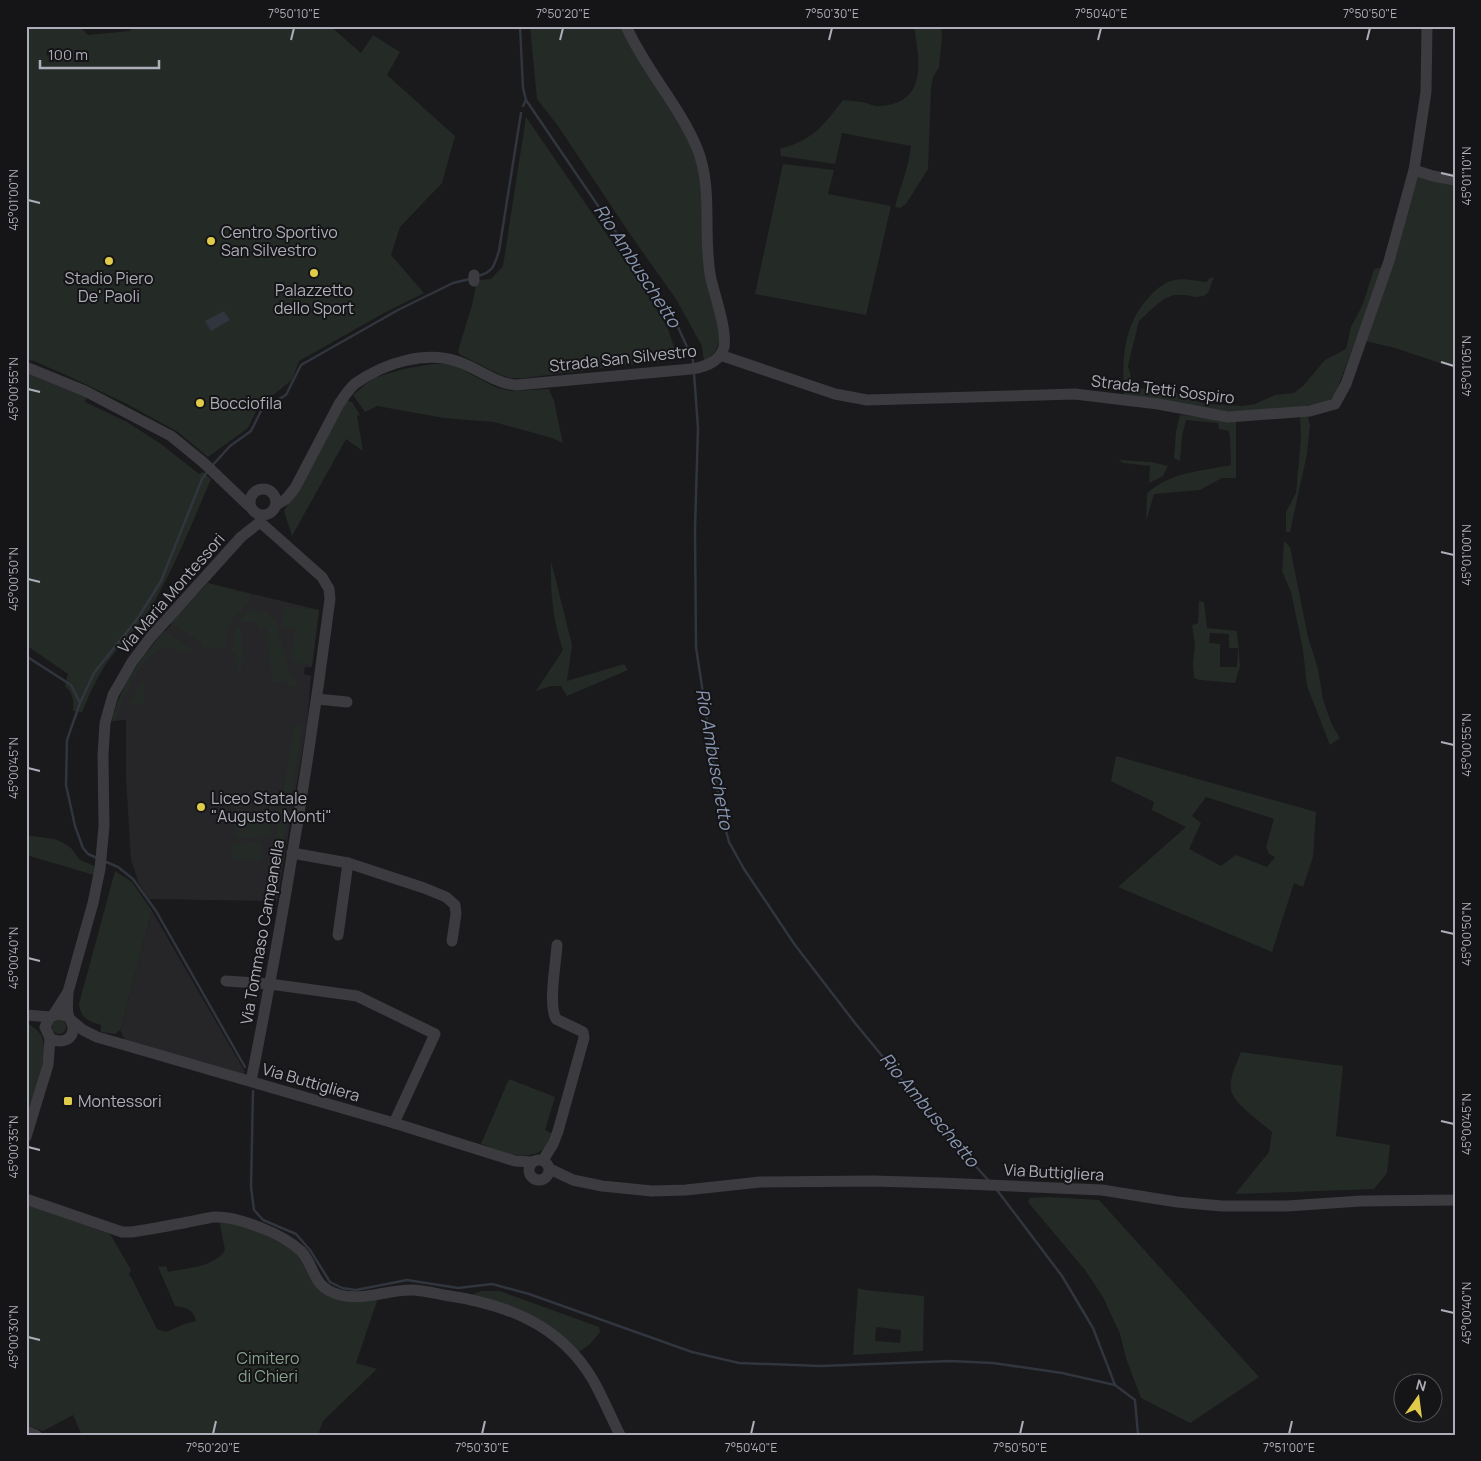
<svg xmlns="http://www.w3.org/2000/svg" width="1481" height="1461" viewBox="0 0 1481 1461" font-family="Manrope,sans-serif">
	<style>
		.built { fill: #262528 }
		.green { fill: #242b26; fill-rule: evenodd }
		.water { fill: #30353e }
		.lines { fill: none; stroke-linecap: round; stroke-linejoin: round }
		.stream { stroke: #30353e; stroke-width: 2.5 }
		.minor { stroke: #3b3b40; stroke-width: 11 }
		.ticks { fill: none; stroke: #adaeb9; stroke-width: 2 }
		.poi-dot { fill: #e1cb4b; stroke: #151416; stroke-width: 2 }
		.labels { text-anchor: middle; stroke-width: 4; stroke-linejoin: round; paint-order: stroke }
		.poi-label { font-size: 16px; fill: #adaeb9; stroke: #151416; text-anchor: start }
		.street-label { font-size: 16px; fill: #adaeb9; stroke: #151416 }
		.park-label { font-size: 16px; fill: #86a28d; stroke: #151416 }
		.water-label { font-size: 18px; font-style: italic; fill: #8896b1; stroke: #151416 }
		.neatline { fill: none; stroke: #adaeb9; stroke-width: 2 }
		.ticks-label { font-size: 12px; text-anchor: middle; fill: #adaeb9 }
	</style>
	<rect width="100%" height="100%" fill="#1a191b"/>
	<g class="built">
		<path d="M208 583 319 610 312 667H305L304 674 311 676 307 724 277 901 149 899 139 884 131 860 126 778V720L112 721 139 661Z"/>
		<path d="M152 911 245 1072 243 1074 125 1040 120 1030Z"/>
	</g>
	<g class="green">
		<path d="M26 26H79L88 35 130 31 134 26H330L361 53 373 35 400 52 387 75 455 136 442 183 400 227 391 255 424 293 384 313 299 361 292 380 258 407 248 428 208 457 178 432 127 404 66 375 34 361 26 360Z"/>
		<path d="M530 26H622L690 142 700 171 720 334C719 348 715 354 704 361L702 346 676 299 632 237 558 126 537 99Z"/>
		<path d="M914 26H941L942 37 939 67 933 77 931 88 928 169 906 204 900 208 895 207C900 187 909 167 911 146L842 133 835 164 781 156 780 149C814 139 822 127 843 100 849 101 856 101 862 102 868 103 875 107 881 106 929 102 919 59 914 26Z"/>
		<path d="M526 117 647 293 668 329 675 350 668 360 524 378H511L501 375 459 354 458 351 472 305 477 280 491 279 503 266Z"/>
		<path d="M783 164 834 170 828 194 891 206 866 315 755 294Z"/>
		<path d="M1416 175 1455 181V368L1395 348 1365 341Z"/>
		<path d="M1383 267 1335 395 1325 404 1237 413 1124 395C1122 357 1123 323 1152 294 1157 288 1167 281 1175 280 1184 278 1196 281 1206 282L1210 278 1214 277 1208 293 1204 296 1196 297 1185 295H1174L1164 299 1155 306 1139 321 1128 366 1131 377 1138 387 1148 390 1158 385 1196 401 1208 404 1243 406 1255 404 1275 395 1294 393 1303 386 1325 360 1346 349 1351 327 1363 304 1374 269Z"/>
		<path d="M432 364H452L495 387 511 391 549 389 554 401 563 443 552 438 494 422 444 418 377 406 365 412 353 395 373 378 404 369Z"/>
		<path d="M26 371 87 396 85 402 127 422 161 444 199 474 203 472 211 479C193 521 176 564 153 604 140 626 121 643 106 664 96 679 89 696 82 712L73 711C74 701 73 693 65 686L68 674 26 645Z"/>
		<path d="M347 401 352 402 360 415 357 416 363 451 346 439 292 536 284 511Z"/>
		<path d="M1307 414 1310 425 1307 454 1290 532H1286V512L1296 493 1301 437 1300 418Z"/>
		<path d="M1180 415 1236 420V478H1222L1200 490 1154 494 1146 521 1147 494C1168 472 1203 471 1231 465L1230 437 1229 431 1219 429 1218 423 1186 420 1182 436 1180 461 1174 458 1176 431Z"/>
		<path d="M1119 460 1151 462 1168 466 1163 476 1149 483 1150 466 1123 463Z"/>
		<path d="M1284 541 1290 547 1308 637 1318 669 1323 700 1332 725 1340 738 1330 745 1307 686 1303 650 1291 592 1282 571Z"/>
		<path d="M551 561 572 645 567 681 624 664 628 670 567 696 561 686H551L536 691 563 650C553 621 550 591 551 561Z"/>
		<path d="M208 583 252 595C249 605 239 611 232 620 227 629 227 638 226 648L204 649 202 643 170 623Z"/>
		<path d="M1199 601 1204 602 1207 628 1237 631 1240 666 1235 683 1200 680 1194 678 1193 662 1195 645 1192 625 1198 623ZM1210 633 1229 634V648H1238L1237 667H1220V644L1209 643Z"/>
		<path d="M285 606 319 610 312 665 290 662 295 629 281 627Z"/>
		<path d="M254 610 265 612 275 619 289 672 298 685 288 686 287 681 272 682 266 628 258 629 257 622H238L246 612Z"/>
		<path d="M241 627 244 662H241L242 670H237L235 653 232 651 234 628Z"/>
		<path d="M164 631 191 649 192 651H178C151 630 121 701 116 720L112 721C120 685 141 659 164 631Z"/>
		<path d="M144 679 145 704H128Z"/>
		<path d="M294 724 303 725 283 845 275 844Z"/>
		<path d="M1116 756 1316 812 1313 857 1303 887 1294 883 1272 952 1118 887 1186 827 1152 810 1154 802 1111 781ZM1206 797 1274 819 1266 847 1269 854 1275 857 1267 867 1236 855 1221 866 1189 849 1201 823 1192 816Z"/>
		<path d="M270 816 271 837 235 838V817Z"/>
		<path d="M26 835 54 839 62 842 71 848 80 860 97 867 94 875 26 855Z"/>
		<path d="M262 842V860H232V843Z"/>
		<path d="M115 871 132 882 152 911 120 1030 115 1034 101 1032V1025C89 1021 81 1019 79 1004Z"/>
		<circle cx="59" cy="1027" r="7"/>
		<path d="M26 1022C31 1026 37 1029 41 1035 51 1052 32 1099 26 1118Z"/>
		<path d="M1241 1052 1343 1066 1336 1136 1390 1145 1387 1173 1374 1189 1235 1194 1269 1152 1272 1132C1261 1122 1234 1104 1231 1090 1229 1077 1237 1063 1241 1052Z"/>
		<path d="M509 1079 555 1097 545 1130 551 1133C549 1137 548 1144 545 1147 529 1165 499 1150 481 1144Z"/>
		<path d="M1048 1197 1099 1200 1259 1377 1190 1423 1141 1398 1126 1358 1120 1334 1103 1297 1085 1270 1028 1202 1030 1198Z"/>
		<path d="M26 1204 110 1234 131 1270 129 1275 131 1277 157 1329 166 1332 182 1325 196 1321C193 1309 187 1308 175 1306L158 1267 166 1266 168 1272C187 1268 215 1267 225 1250L219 1220 254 1230 303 1254 328 1292 378 1298 356 1363 377 1369 323 1421 318 1435H79L81 1433 73 1415 43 1431 26 1425Z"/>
		<path d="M858 1288 865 1290 924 1296 923 1351 853 1355ZM876 1327 901 1330 900 1343 875 1341Z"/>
		<path d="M482 1291H500L599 1327 600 1332 590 1344 576 1354 570 1347 470 1295Z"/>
	</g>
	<path class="water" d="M224 311 230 320 211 331 205 321Z"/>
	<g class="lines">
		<g class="stream">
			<path d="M520 26 523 88 526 100 673 316 693 360V365"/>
			<path d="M523 106 526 100"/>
			<path d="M478 276C494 272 494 265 499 251L521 113"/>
			<path d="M694 373 698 428 695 529 696 647 721 812 729 842 744 869 795 945 855 1023 949 1137 990 1182"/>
			<path d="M212 466 230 446 251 431 262 409 286 395 301 365 398 310 453 283 470 279"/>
			<path d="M26 656 71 685 80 703"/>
			<path d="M97 858 88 854 83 848 75 826 66 785 67 740 80 703 94 673 138 618 161 581 202 479 208 471"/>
			<path d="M104 861 118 867 133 879 156 911 245 1067"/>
			<path d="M253 1091 251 1187 254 1210 263 1220 296 1234 310 1250 330 1282 342 1288 356 1290 407 1280 458 1288 492 1284 529 1294 692 1352 739 1363 821 1366 950 1361 993 1363 1062 1373 1115 1385"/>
			<path d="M997 1190 1062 1276 1093 1328 1115 1385 1135 1400 1138 1435"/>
		</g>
		<g class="minor">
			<path d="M1414 170 1433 176 1455 180"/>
			<path d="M474 281V275"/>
			<path d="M720 355 835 394 867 400 1075 394 1158 404 1228 417 1310 411 1335 404 1346 384 1389 261 1414 170 1426 92 1427 26"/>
			<path d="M26 367 85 391 171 436 204 463 249 506"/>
			<circle cx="263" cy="502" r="13"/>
			<path d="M276 505 286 499 295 488 339 404C344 397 349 388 356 383 384 363 426 350 459 362 479 369 495 383 516 385L691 369C705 367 720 362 724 347 727 330 715 296 711 279 702 236 714 190 697 148 679 105 645 69 626 26"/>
			<path d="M317 699 347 702"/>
			<path d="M292 853 348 863 424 888 446 897 455 905 456 914 452 941"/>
			<path d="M338 935 348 863"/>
			<path d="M226 981 270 984 357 996 435 1034 394 1123"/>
			<path d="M68 993C68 1000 66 1010 69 1017 70 1021 73 1023 73 1028 73 1041 59 1044 50 1038L45 1027 50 1017 58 1014 69 1017"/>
			<path d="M54 1014 68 992 93 903 100 869 104 826 103 755 105 723 113 695 132 662 150 638 241 537 260 522 261 517"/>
			<path d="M26 1015 50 1017"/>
			<path d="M72 1021 83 1030 97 1037 394 1123 515 1161 532 1162"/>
			<path d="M251 1081C283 921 309 761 330 599L329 589 322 577 260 522"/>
			<path d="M26 1137 48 1065 50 1038"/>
			<circle cx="539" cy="1170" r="10"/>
			<path d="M543 1160 553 1144 558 1131 584 1038 583 1032 556 1019C548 1004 556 963 557 945"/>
			<path d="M550 1169 573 1180 602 1186 652 1191 686 1190 760 1182 873 1181 941 1183 1102 1190 1177 1202 1222 1206H1287L1361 1201 1455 1200"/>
			<path d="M26 1199 122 1232H132C150 1229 169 1226 188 1222 196 1221 205 1218 214 1217 238 1216 283 1234 301 1251 316 1267 311 1287 340 1295 364 1301 386 1290 411 1290 422 1290 434 1293 444 1295 506 1304 560 1324 593 1380 603 1398 611 1417 620 1435"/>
			<path d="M26 1431 36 1435"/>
		</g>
	</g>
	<path class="ticks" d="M291 40 294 28M560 40 563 28M829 40 832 28M1098 40 1101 28M1367 40 1370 28M1441 173 1454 176M28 200 40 203M1441 362 1454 366M28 389 40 392M1441 552 1454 555M28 579 40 582M1441 742 1454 745M28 768 40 771M1441 931 1454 934M28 958 40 961M1441 1121 1454 1124M28 1147 40 1150M1441 1310 1454 1313M28 1337 40 1340M213 1434 216 1421M482 1434 485 1421M751 1434 754 1421M1020 1434 1023 1421M1289 1434 1292 1421"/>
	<g class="poi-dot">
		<circle cx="211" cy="241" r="5"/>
		<circle cx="109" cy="261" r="5"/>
		<circle cx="314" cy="273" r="5"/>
		<circle cx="200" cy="403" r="5"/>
		<circle cx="201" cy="807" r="5"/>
		<rect x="63" y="1096" width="10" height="10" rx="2.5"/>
	</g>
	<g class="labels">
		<g class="poi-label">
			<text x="221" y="238">Centro Sportivo<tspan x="221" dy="18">San Silvestro</tspan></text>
			<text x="109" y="284" text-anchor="middle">Stadio Piero<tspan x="109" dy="18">De' Paoli</tspan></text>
			<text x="314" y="296" text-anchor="middle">Palazzetto<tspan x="314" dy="18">dello Sport</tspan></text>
			<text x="210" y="409">Bocciofila</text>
			<text x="211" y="804">Liceo Statale<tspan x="211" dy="18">"Augusto Monti"</tspan></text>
			<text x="78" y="1107">Montessori</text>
		</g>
		<g class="street-label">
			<text transform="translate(623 358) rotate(-6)" y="6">Strada San Silvestro</text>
			<text transform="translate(1163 389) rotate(7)" y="6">Strada Tetti Sospiro</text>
			<text transform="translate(171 593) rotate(-49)" y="6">Via Maria Montessori</text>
			<text transform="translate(262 932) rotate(-80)" y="6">Via Tommaso Campanella</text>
			<text transform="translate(311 1082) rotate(16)" y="6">Via Buttigliera</text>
			<text transform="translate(1054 1172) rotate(3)" y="6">Via Buttigliera</text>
		</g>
		<g class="park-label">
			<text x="268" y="1364">Cimitero<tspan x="268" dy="18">di Chieri</tspan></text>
		</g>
		<g class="water-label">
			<text transform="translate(637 266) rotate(57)" y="6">Rio Ambuschetto</text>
			<text transform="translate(714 759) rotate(80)" y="6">Rio Ambuschetto</text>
			<text transform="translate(929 1110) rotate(50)" y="6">Rio Ambuschetto</text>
		</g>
	</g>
	<rect width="1481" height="1461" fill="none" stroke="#151416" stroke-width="55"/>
	<g transform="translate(1418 1398) rotate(14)"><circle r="24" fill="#151416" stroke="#525257"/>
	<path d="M0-4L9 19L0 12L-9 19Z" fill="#e1cb4b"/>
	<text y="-8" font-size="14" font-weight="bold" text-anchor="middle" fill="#adaeb9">N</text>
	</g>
	<path d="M40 60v8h119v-8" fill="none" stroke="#adaeb9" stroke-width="2.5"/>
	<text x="48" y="60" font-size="15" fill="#adaeb9" stroke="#151416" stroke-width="4" paint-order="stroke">100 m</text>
	<rect x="28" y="28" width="1426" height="1406" class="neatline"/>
	<g class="ticks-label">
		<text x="294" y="18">7°50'10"E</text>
		<text x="563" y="18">7°50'20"E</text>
		<text x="832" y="18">7°50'30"E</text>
		<text x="1101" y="18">7°50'40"E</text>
		<text x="1370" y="18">7°50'50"E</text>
		<text transform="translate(1467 176) rotate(-90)" y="4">45°01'10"N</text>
		<text transform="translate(14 200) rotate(-90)" y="4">45°01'00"N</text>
		<text transform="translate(1467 366) rotate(-90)" y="4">45°01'05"N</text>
		<text transform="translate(14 389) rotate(-90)" y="4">45°00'55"N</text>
		<text transform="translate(1467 555) rotate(-90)" y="4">45°01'00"N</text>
		<text transform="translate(14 579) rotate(-90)" y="4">45°00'50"N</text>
		<text transform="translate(1467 745) rotate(-90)" y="4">45°00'55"N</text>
		<text transform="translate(14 768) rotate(-90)" y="4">45°00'45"N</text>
		<text transform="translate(1467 934) rotate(-90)" y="4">45°00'50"N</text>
		<text transform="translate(14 958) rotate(-90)" y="4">45°00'40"N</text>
		<text transform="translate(1467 1124) rotate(-90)" y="4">45°00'45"N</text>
		<text transform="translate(14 1147) rotate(-90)" y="4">45°00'35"N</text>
		<text transform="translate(1467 1313) rotate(-90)" y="4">45°00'40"N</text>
		<text transform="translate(14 1337) rotate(-90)" y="4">45°00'30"N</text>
		<text x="213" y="1452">7°50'20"E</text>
		<text x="482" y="1452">7°50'30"E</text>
		<text x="751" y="1452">7°50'40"E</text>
		<text x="1020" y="1452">7°50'50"E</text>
		<text x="1289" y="1452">7°51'00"E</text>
	</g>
</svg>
